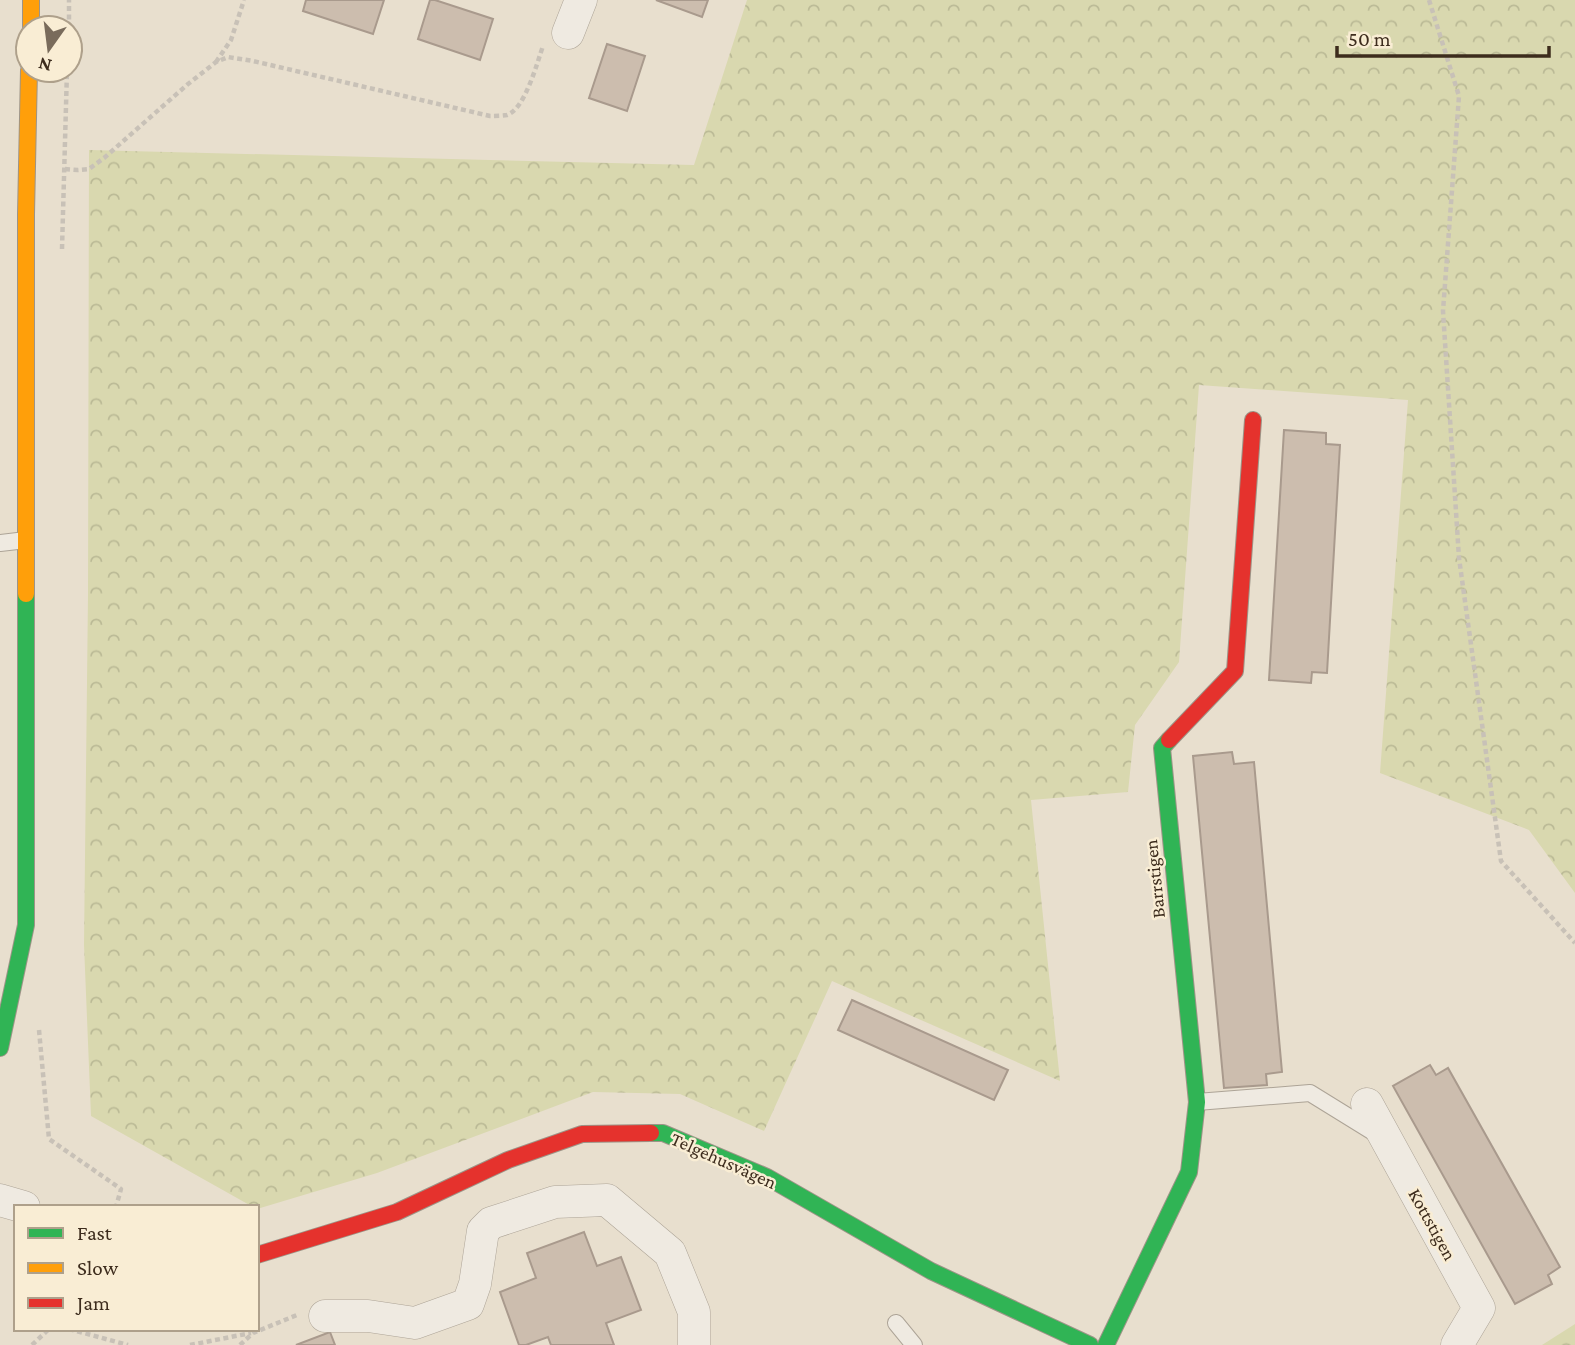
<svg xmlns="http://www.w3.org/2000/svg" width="1575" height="1345" viewBox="0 0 1575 1345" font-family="'Crimson Pro',serif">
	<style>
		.forest { fill: url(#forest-crowns) }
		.building { fill: #ccbdae; stroke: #a99a8d; stroke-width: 2 }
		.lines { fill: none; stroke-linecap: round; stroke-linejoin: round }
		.lane-casing { stroke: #ada497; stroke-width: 18 }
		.street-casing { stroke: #ada497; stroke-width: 33 }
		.fast-casing { stroke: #9d9487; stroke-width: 18 }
		.slow-casing { stroke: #9d9487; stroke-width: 18 }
		.jam-casing { stroke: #9d9487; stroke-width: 18 }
		.path { stroke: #c8c1b7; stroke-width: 4.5; stroke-dasharray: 5 3.5; stroke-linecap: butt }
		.lane { stroke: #efeae1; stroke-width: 16 }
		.street { stroke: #efeae1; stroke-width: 32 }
		.fast { stroke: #30b455; stroke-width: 16 }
		.slow { stroke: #ff9f0a; stroke-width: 16 }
		.jam { stroke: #e5322d; stroke-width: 16 }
		.labels { text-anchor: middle; stroke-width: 5; stroke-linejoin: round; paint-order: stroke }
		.street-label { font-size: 19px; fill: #3d2c1d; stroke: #f9edd4 }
	</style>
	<defs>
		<pattern id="forest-crowns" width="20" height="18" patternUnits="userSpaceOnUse" patternTransform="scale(1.75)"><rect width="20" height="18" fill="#d9d8af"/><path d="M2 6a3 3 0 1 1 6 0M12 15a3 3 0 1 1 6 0" fill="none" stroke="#bbba96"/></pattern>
	</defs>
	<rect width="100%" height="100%" fill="#e8dfce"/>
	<g class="forest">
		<path d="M747 0H1575V893L1529 830 1380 773 1408 400 1199 385 1179 662 1135 725 1128 792 1031 800 1060 1081 832 981 764 1131 680 1094 593 1092 377 1173 257 1209V1207H253L91 1116 84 945 88 594 89 150 694 165Z"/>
		<path d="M1575 1324V1345H1542Z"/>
	</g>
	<g class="building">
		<path d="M306 0H384L373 34 303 11Z"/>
		<path d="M430 0H435L493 19 480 60 418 39Z"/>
		<path d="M656 0H708L702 17Z"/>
		<path d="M607 44 645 56 627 111 589 98Z"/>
		<path d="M1284 430 1326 433V444L1340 445 1327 673 1312 672 1311 683 1269 680Z"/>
		<path d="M1232 752 1234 764 1254 762 1282 1072 1266 1074 1267 1085 1224 1088 1193 756Z"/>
		<path d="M852 1000 1008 1070 994 1100 838 1030Z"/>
		<path d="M1430 1065 1436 1075 1448 1068 1560 1267 1548 1275 1552 1284 1515 1304 1393 1086Z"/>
		<path d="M584 1232 597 1266 621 1257 641 1310 606 1323 614 1345H551L548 1337 526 1345H519L500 1292 536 1278 527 1253Z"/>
		<path d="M330 1332 335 1345H296Z"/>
	</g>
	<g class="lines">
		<g class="lane-casing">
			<g id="lane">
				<path d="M0 543 26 540"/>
				<path d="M1197 1102 1310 1093 1378 1135"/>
				<path d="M896 1323 914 1345"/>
			</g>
		</g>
		<g class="street-casing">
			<g id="street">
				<path d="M568 33 581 0"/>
				<path d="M1367 1104 1479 1308 1457 1345"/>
				<path d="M0 1200 24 1207"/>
				<path d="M325 1316H368L415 1323 468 1304 475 1284 483 1231 491 1223 555 1202 607 1200 670 1253 694 1312V1345"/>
			</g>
		</g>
		<g class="fast-casing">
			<g id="fast">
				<path d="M0 1048 26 925V594"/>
				<path d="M651 1133H663L767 1177 931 1271 1090 1345"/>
				<path d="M1106 1345 1189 1172 1197 1102 1162 748 1169 740"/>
			</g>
		</g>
		<g class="slow-casing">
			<g id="slow">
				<path d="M31 0V28"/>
				<path d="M26 594V214L29 70"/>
			</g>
		</g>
		<g class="jam-casing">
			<g id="jam">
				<path d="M1169 740 1235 671 1253 420"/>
				<path d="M257 1255 397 1212 508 1160 582 1134 651 1133"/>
			</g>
		</g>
		<g class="path">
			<path d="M1429 0 1459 96 1443 311 1459 558 1501 861 1575 943"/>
			<path d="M69 28V0"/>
			<path d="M216 62 231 40 244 0"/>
			<path d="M65 169 78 170 89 169 104 158 188 84 216 62 228 57 253 61 490 116C495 116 502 116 507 115 525 109 537 63 543 46"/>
			<path d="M62 249 67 70"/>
			<path d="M39 1030 49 1139 121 1189 116 1207"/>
			<path d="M69 1329 128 1345"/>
			<path d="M32 1345 49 1329"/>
			<path d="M190 1345 251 1333"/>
			<path d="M240 1345 253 1333 297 1315"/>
		</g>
		<use href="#lane" class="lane"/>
		<use href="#street" class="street"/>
		<use href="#fast" class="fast"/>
		<use href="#slow" class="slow"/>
		<use href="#jam" class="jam"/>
	</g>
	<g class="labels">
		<g class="street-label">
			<text transform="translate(1154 879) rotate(-96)" y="7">Barrstigen</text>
			<text transform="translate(724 1160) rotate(24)" y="7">Telgehusvägen</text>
			<text transform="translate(1433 1224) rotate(61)" y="7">Kottstigen</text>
		</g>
	</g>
	<rect x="14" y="1205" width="245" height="126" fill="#f9edd4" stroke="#aea08b" stroke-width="2"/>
	<rect x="28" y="1228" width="35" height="10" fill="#30b455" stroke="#aea08b" stroke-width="2"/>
	<text x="77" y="1240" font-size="21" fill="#3d2c1d">Fast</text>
	<rect x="28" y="1263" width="35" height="10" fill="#ff9f0a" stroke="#aea08b" stroke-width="2"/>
	<text x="77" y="1275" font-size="21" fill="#3d2c1d">Slow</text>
	<rect x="28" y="1298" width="35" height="10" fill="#e5322d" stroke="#aea08b" stroke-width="2"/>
	<text x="77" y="1310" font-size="21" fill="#3d2c1d">Jam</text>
	<g transform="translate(49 49) rotate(194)"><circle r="33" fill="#f9edd4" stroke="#aea08b" stroke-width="2"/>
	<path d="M0-5L12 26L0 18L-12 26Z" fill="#796b5b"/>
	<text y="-10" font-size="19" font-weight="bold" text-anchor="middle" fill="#3d2c1d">N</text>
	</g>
	<path d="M1337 46v10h212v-10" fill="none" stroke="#3d2c1d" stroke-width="3.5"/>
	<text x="1348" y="46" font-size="21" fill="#3d2c1d" stroke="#f9edd4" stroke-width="5" paint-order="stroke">50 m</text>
</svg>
